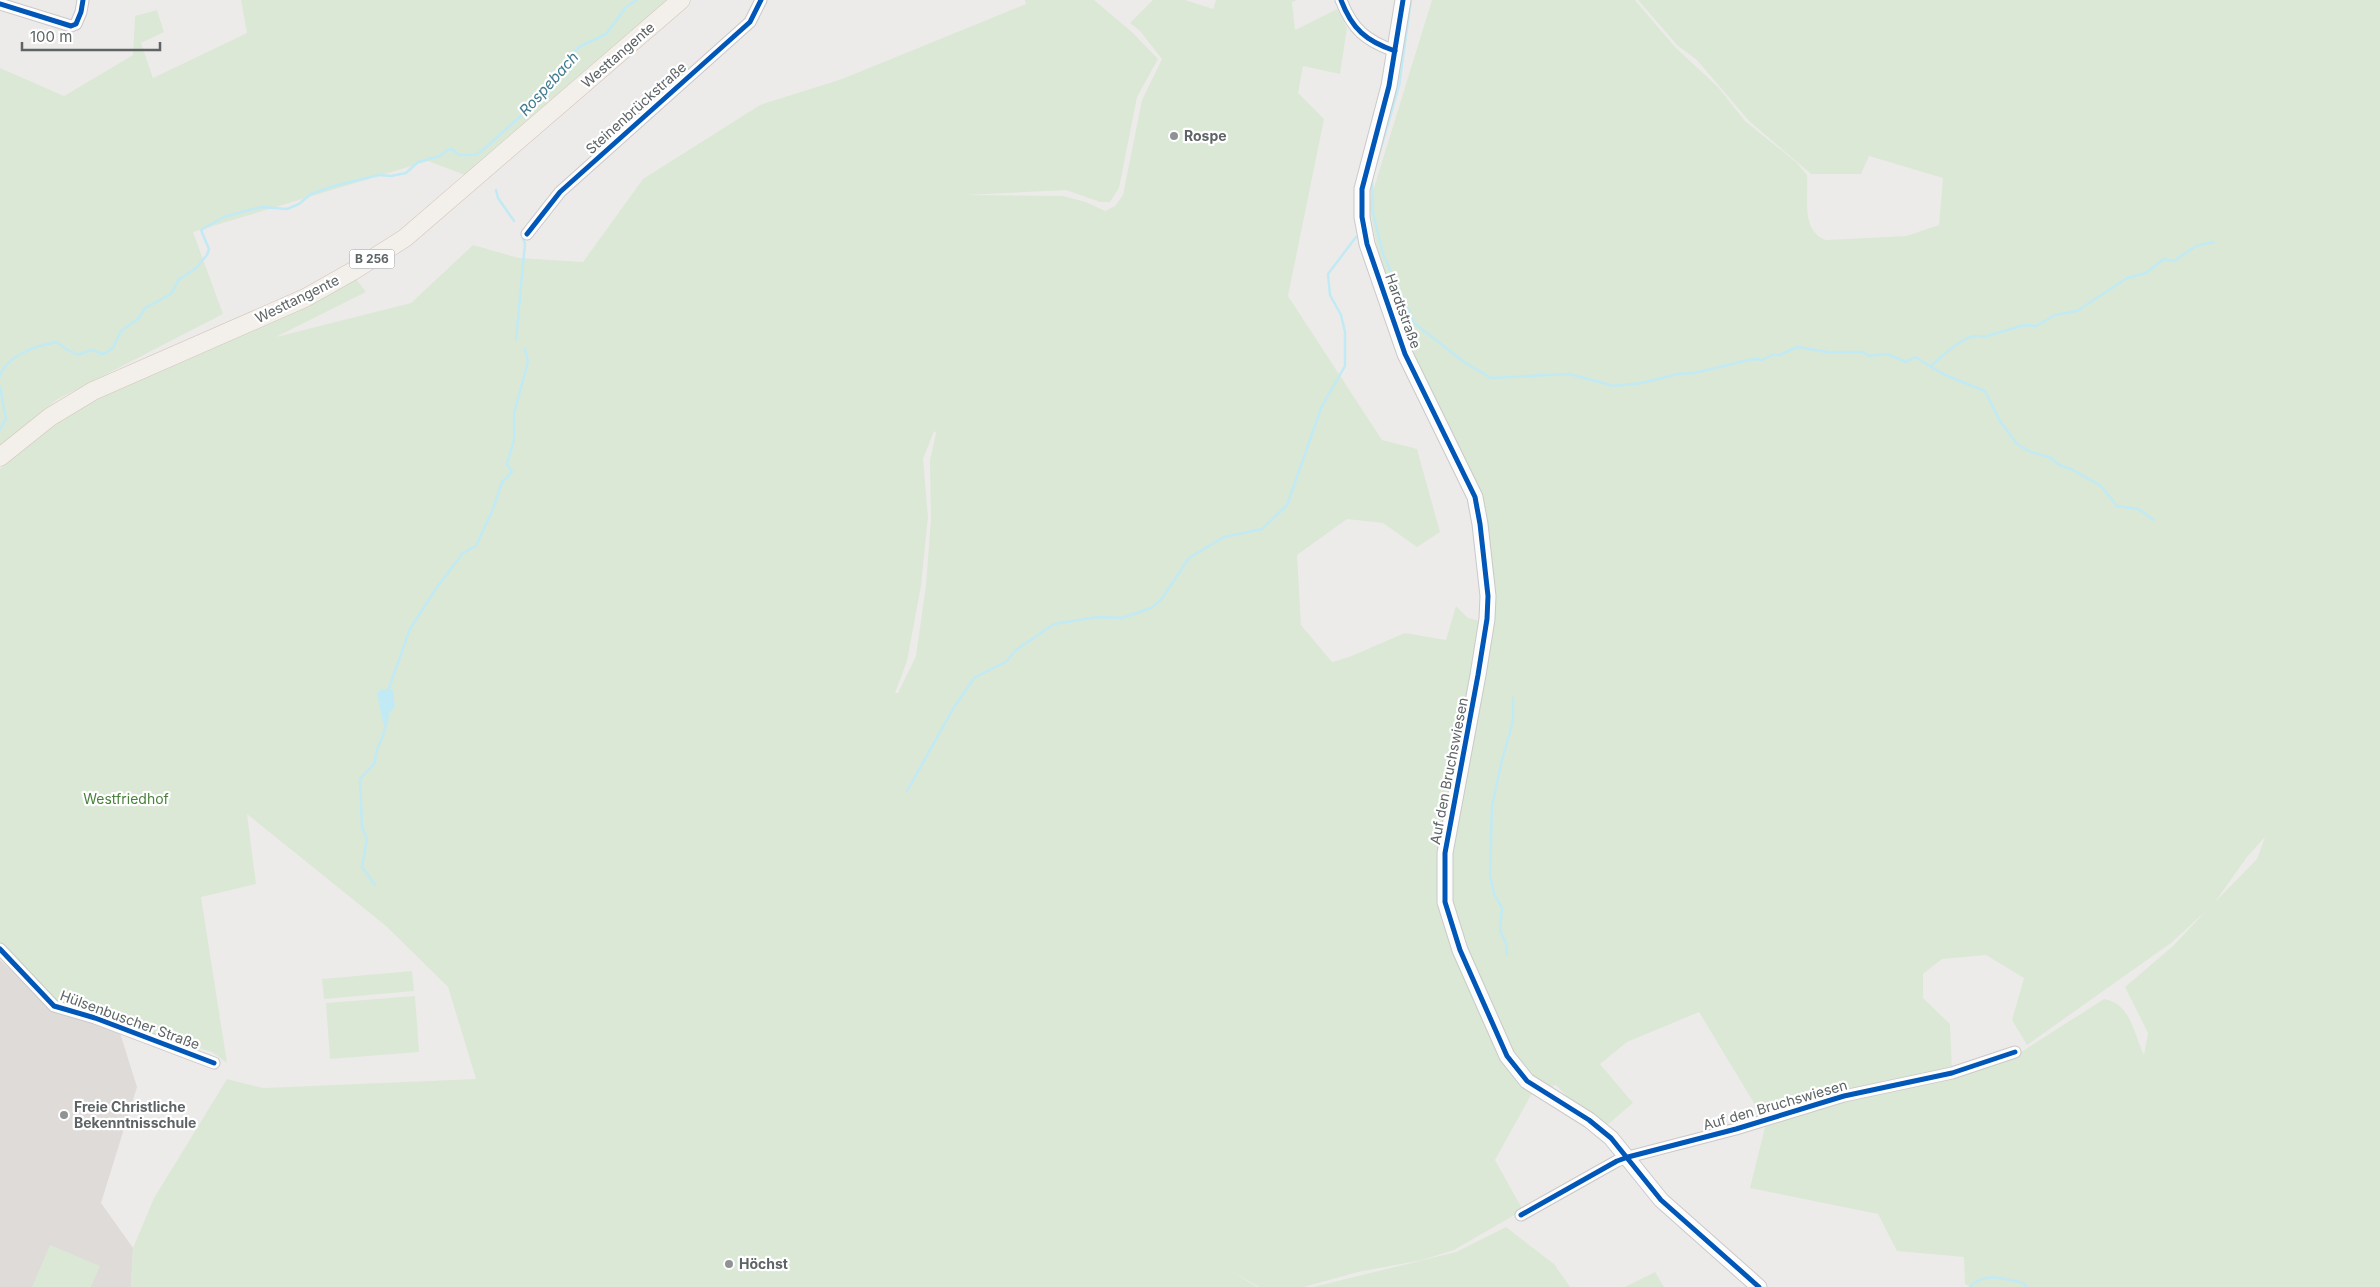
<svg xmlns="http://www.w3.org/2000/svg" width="2380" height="1287" viewBox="0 0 2380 1287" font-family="Inter,sans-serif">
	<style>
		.education { fill: #dfdbd9 }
		.green { fill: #dbe8d6; fill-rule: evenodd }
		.water { fill: #c1eaf4 }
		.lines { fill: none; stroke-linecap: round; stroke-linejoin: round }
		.stream { stroke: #c1eaf4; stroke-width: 2.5 }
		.street-casing { stroke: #cac9c9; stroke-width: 13 }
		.secondary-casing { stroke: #c9c9c9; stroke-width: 17 }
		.primary-casing { stroke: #d3c6b9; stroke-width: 19 }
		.street { stroke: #fcfcfc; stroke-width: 11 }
		.secondary { stroke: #fcfcfc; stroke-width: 15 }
		.primary { stroke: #f3efea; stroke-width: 18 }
		.cycleway-casing { stroke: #fff; stroke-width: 8 }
		.cycleway { stroke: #0057b8; stroke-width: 5 }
		.poi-dot { fill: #909394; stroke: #fff; stroke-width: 2 }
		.labels { text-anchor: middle; stroke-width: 4.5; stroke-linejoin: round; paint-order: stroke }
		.shield { fill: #fff; stroke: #8e9294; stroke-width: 1 }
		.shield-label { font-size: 12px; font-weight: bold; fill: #5e6466 }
		.street-label { font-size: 14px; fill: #5e6466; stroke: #fff }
		.poi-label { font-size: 14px; font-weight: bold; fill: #5e6466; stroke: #fff; text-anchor: start }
		.park-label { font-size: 14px; fill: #49803c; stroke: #fff }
		.water-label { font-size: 15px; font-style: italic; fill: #417b90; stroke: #fff }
	</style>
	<rect width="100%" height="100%" fill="#edebe9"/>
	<path class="education" d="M0 960 54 1010 120 1033 137 1087 101 1203 133 1248 131 1287H0Z"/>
	<g class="green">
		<path d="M241 0H675L470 177 428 161 193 232 223 314 56 400 0 449V68L64 96 133 55 135 16 157 10 164 32 141 43 153 78 247 33Z"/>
		<path d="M1025 0H1094L1133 33 1158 59 1137 97 1119 188 1110 202H1100L1066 190 965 195 1063 196 1086 202 1105 211 1115 206 1123 195 1142 100 1162 59 1140 31 1130 23 1153 0H1185L1213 9 1216 0H1297L1292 2 1295 30 1337 9 1347 28 1340 74 1303 66 1298 93 1324 119 1288 296 1382 440 1417 449 1440 532 1417 547 1383 523 1347 519 1297 555 1301 625 1332 662 1349 657 1405 633 1446 640 1456 606 1468 618 1491 624 1487 536 1445 420 1408 341 1378 254 1369 204 1432 0H1635L1675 47 1718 87 1745 121 1796 162 1807 175C1809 197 1800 230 1826 240L1906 236 1939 225 1943 178 1869 156 1861 174H1811L1749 121 1697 60 1677 45 1638 0H2380V1287H1972L1965 1284 1964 1257 1897 1251 1878 1214 1750 1188 1766 1123 2018 1054 2104 999C2131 1003 2134 1035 2144 1055L2148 1033 2125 987 2173 946 2207 910 2171 943 2027 1045 2012 1020 2024 978 1986 955 1942 959 1923 974V998L1950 1024 1952 1071 1763 1118 1699 1012 1627 1042 1600 1064 1633 1103 1605 1127 1579 1108 1556 1085 1531 1095 1495 1160 1523 1210 1454 1250 1422 1260 1358 1272 1304 1287H1259L1231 1271 1257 1287H131L133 1248 154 1198 227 1079 263 1088 476 1079 448 987 386 926 247 814 256 884 201 897 227 1063 212 1052 55 1003 0 943V469L11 455 103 393 297 312 356 279 366 292 276 337 411 303 473 245 519 258 583 262 643 179 760 105 842 79 1026 4ZM934 431 936 433 930 460 931 518 926 585 916 656 898 693H895L907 661 921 586 928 517 923 459ZM2265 837 2257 859 2215 902 2247 857Z"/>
		<path d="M412 971 414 991 324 999 322 979Z"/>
		<path d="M415 996 419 1052 330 1059 326 1003Z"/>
		<path d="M1506 1227 1554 1264 1570 1287H1313L1456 1252Z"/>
		<path d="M50 1245 100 1266 91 1287H32Z"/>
		<path d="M1655 1272 1664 1287H1625Z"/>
	</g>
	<path class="water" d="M381 689 393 690 395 707 389 713 388 725 383 723 377 694Z"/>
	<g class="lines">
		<g class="stream">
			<path d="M1411 0 1399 86 1372 179 1373 213 1383 254 1414 323 1464 362 1491 378 1569 374 1614 386 1642 383 1678 374 1694 373 1753 359 1762 360 1772 355H1780L1797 347 1827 352H1864L1868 356 1887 354 1906 362 1915 357 1945 375 1985 391 2000 421 2017 444 2031 452 2051 458 2059 465 2071 469 2101 486 2117 506 2138 509 2154 520"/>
			<path d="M496 190 498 198 514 221"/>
			<path d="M516 339 525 244 523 238"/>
			<path d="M1931 366C1944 355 1966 331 1984 337L2024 325 2036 326 2055 315 2077 311 2127 278 2146 273 2164 259 2174 261 2196 246 2214 242"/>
			<path d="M0 376C7 355 38 345 57 342L66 349 78 355 91 350 104 354 113 348 121 331 139 318 145 308 171 294 179 279 195 269 207 255 209 249 201 230 224 217 249 210 262 207 287 209 299 204 311 194 334 186 379 175 391 176 406 173 418 162 440 156 447 150 452 149 459 155H475L483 150 537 101 563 70 572 53 579 47 606 34 626 7 637 0"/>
			<path d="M0 387 6 419 0 429"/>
			<path d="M388 691 410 629 437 587 463 553 476 546 493 509 502 482 512 472 507 464 514 440V413L528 362 525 349"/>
			<path d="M907 791 953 709 974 678 1007 661 1016 650 1054 624 1098 617 1122 618 1151 608 1161 600 1189 558 1224 537 1262 529 1287 505 1322 406 1345 366V332L1341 315 1330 295 1328 274 1356 237"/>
			<path d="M375 885 362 867 367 839 362 827 360 779 375 763C375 745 385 740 386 721"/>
			<path d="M1507 954 1506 943 1500 931 1502 908 1494 894 1490 875 1492 806 1501 764 1513 721V698"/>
			<path d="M1970 1287C1984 1271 2005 1279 2023 1283L2027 1287"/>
		</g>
		<g class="street-casing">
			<g id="street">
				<path d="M1341 0C1352 29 1366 41 1395 51"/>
				<path d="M0 4 71 26 76 24 81 12 83 0"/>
				<path d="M527 234 560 192 750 22 761 0"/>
				<path d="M0 949 54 1006 95 1018 214 1063"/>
				<path d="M1521 1215 1617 1161 1628 1157 1736 1129 1844 1096 1952 1073 2015 1052"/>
			</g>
		</g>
		<g class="secondary-casing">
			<path id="secondary" d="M1403 0 1389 86 1362 189V217L1367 244 1405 354 1475 497 1480 524 1488 596 1487 619 1478 675 1445 853V902L1460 950 1507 1056 1527 1081 1589 1120 1611 1138 1661 1200 1759 1287"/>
		</g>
		<g class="primary-casing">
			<path id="primary" d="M0 457 50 417 93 391 305 298 353 271 405 238 681 0"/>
		</g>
		<use href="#street" class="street"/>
		<use href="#secondary" class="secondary"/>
		<use href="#primary" class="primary"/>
		<g class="cycleway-casing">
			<g id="cycleway">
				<path d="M1341 0C1352 29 1366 41 1395 51"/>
				<path d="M1403 0 1389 86 1362 189V217L1367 244 1405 354 1475 497 1480 524 1488 596 1487 619 1478 675 1445 853V902L1460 950 1507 1056 1527 1081 1589 1120 1611 1138 1661 1200 1759 1287"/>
				<path d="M0 4 71 26 76 24 81 12 83 0"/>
				<path d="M527 234 560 192 750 22 761 0"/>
				<path d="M0 949 54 1006 95 1018 214 1063"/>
				<path d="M1521 1215 1617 1161 1628 1157 1736 1129 1844 1096 1952 1073 2015 1052"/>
			</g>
		</g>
		<use href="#cycleway" class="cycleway"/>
	</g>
	<g class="poi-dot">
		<circle cx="1174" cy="136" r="5"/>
		<circle cx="64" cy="1115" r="5"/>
		<circle cx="729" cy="1264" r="5"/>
	</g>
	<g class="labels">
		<rect class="shield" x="349.5" y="249.5" width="45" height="19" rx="4"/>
		<g class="shield-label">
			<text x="372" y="263">B 256</text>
		</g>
		<g class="street-label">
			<text transform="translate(618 55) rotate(-41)" y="5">Westtangente</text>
			<text transform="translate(636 108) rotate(-42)" y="5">Steinenbrückstraße</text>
			<text transform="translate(297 299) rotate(-26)" y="5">Westtangente</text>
			<text transform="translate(1403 311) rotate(70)" y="5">Hardtstraße</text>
			<text transform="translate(1449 771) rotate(-79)" y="5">Auf den Bruchswiesen</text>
			<text transform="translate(130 1020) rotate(20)" y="5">Hülsenbuscher Straße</text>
			<text transform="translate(1775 1105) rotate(-16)" y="5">Auf den Bruchswiesen</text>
		</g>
		<g class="poi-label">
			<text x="1184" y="141">Rospe</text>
			<text x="74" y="1112">Freie Christliche<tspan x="74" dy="16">Bekenntnisschule</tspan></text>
			<text x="739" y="1269">Höchst</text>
		</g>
		<g class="park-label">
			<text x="126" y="804">Westfriedhof</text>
		</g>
		<g class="water-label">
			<text transform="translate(549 84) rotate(-48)" y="5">Rospebach</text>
		</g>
	</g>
	<path d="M22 42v8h138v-8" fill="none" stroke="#5e6466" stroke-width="2.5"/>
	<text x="30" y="42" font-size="15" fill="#5e6466" stroke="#ffffff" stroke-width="4" paint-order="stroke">100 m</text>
</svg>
